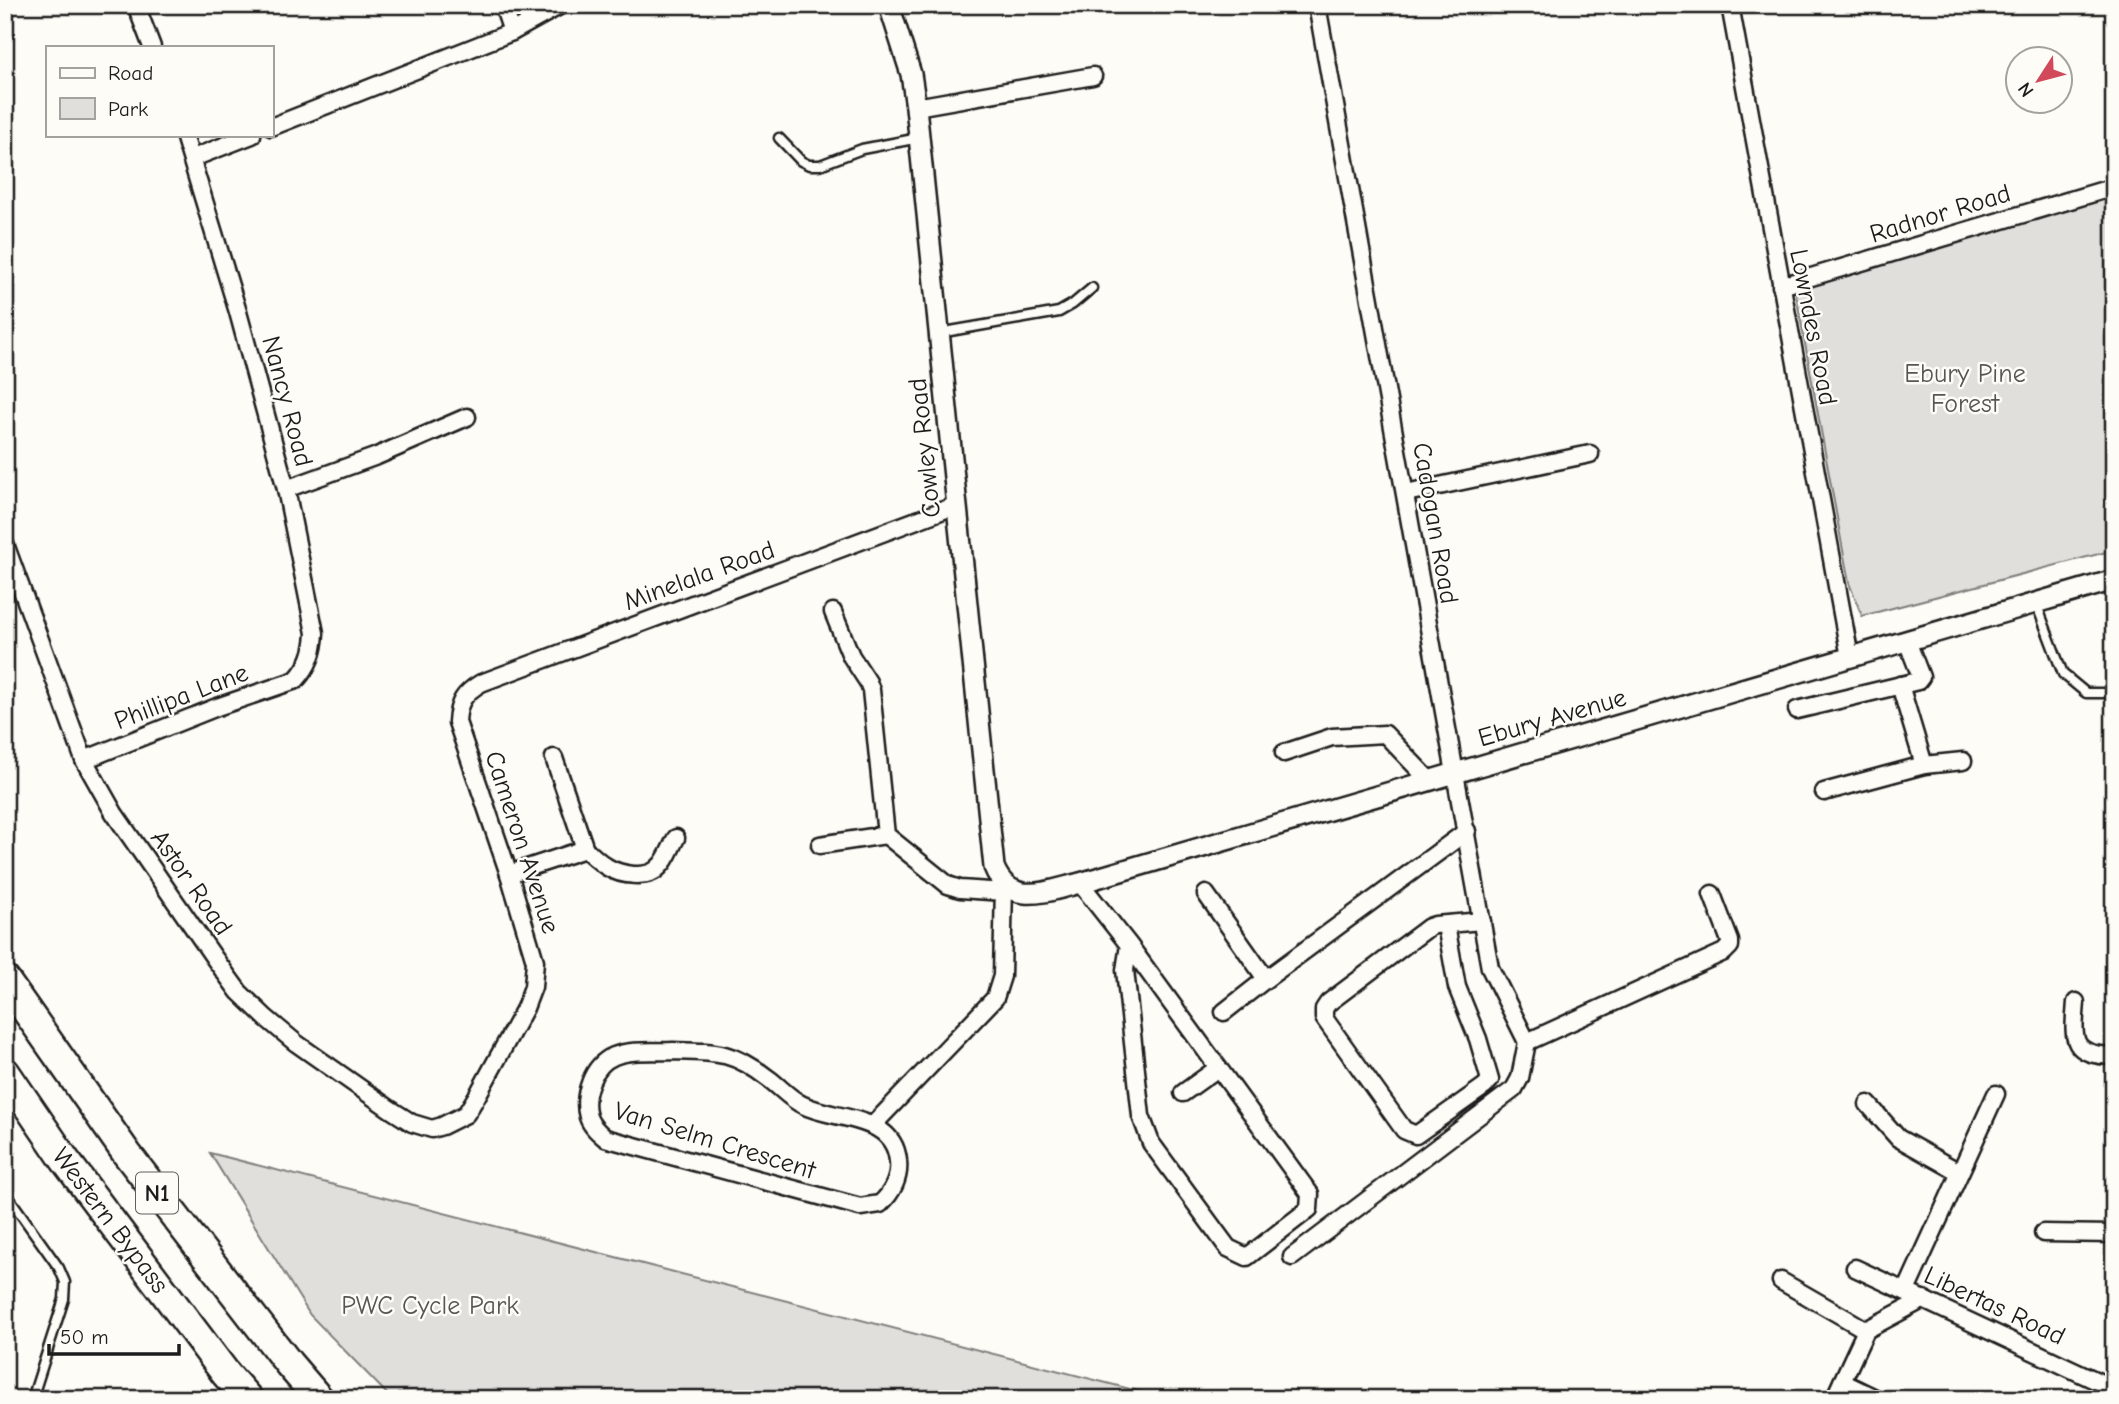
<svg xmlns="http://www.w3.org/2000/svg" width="2119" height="1404" viewBox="0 0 2119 1404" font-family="'Comic Neue',sans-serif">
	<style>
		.green { fill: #e0dfdb; stroke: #7e7e7c; stroke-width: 2 }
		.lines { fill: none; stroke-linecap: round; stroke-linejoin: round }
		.service-casing { stroke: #1c1c1c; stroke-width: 13 }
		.minor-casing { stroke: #1c1c1c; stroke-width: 21 }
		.tertiary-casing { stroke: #1c1c1c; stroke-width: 24 }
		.motorway-casing { stroke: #1c1c1c; stroke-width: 33 }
		.service { stroke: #fdfcf7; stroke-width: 8 }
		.minor { stroke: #fdfcf7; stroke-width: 16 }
		.tertiary { stroke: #fdfcf7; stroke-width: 19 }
		.motorway { stroke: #fdfcf7; stroke-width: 28 }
		.labels { text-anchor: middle; stroke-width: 5; stroke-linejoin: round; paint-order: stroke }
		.shield { fill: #fdfcf7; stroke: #605f5e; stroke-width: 2 }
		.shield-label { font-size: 24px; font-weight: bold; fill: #1c1c1c }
		.street-label { font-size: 26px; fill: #1c1c1c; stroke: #fdfcf7 }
		.park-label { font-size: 26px; fill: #575655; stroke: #fdfcf7 }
	</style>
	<rect width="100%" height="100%" fill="#fdfcf7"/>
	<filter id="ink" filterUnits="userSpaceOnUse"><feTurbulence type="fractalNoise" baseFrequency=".0143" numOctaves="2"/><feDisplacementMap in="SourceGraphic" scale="14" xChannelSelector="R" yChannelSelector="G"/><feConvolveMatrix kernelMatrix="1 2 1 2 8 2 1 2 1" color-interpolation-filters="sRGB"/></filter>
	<g filter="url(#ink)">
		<g class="green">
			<path d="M2114 196V550L1862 616 1849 583 1793 278Z"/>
			<path d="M210 1153 1169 1399H392L310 1315Z"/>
		</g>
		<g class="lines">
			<g class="service-casing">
				<g id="service">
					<path d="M779 138 801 161 809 165H820L862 149 919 138"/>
					<path d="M939 333 1059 312 1073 304 1092 288"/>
					<path d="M2036 603 2063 674 2086 693H2114"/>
					<path d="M5 1192 59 1268 65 1282 64 1299 32 1399"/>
				</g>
			</g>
			<g class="minor-casing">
				<g id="minor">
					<path d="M136 5 152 47"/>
					<path d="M503 5 512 32"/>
					<path d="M1317 5 1490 968 1527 1042"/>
					<path d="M1730 5 1850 657"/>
					<path d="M916 107 1093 76"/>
					<path d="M271 127 512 32 561 5"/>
					<path d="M193 158 252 135"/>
					<path d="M1781 286 2114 187"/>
					<path d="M286 489 377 456 467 417"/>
					<path d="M1406 493 1590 454"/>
					<path d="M5 544 84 760 114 813 215 959 239 992 266 1018 296 1043 390 1109 412 1123 432 1129 442 1126 466 1114 477 1096 525 1008 533 987 535 961 509 874 457 722C458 702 464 693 481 683L957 505"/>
					<path d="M833 612 851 656 868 682 871 690 886 835 948 885 960 889 1004 892"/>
					<path d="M1900 685 1924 765"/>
					<path d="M1797 710 1918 681 1921 677 1907 641"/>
					<path d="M1284 753 1332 737 1385 734 1429 780"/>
					<path d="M554 758 585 849"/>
					<path d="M84 760 217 707 296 680C309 666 314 652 315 633L286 489 238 312 184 135"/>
					<path d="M1824 792 1924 765 1963 761"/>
					<path d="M820 845 886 835"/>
					<path d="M509 874 585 849C592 855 599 862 607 867 620 875 648 880 659 867 667 860 671 847 676 838"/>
					<path d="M1080 883 1129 945 1310 1194 1309 1209 1247 1257 1228 1248 1151 1143 1141 1116 1125 970 1129 945"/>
					<path d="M1206 894 1266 979 1467 831"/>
					<path d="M1446 925 1457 987 1478 1039 1490 1080 1485 1086 1416 1135 1404 1130 1324 1018V1009L1328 1003 1429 927 1435 925 1482 921"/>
					<path d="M2076 1002C2073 1040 2070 1055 2114 1056"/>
					<path d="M1224 1012 1266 979"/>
					<path d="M1527 1042 1724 952 1730 946V941L1712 894"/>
					<path d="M673 1051C717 1052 733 1051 769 1079 780 1087 790 1099 803 1105 835 1121 894 1114 898 1161 900 1178 892 1193 880 1204L860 1207 605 1138C598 1132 591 1126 588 1117 582 1096 592 1065 614 1056 631 1049 654 1052 673 1051Z"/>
					<path d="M1183 1093 1218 1068"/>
					<path d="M1868 1104 1898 1138 1959 1172"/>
					<path d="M873 1125 995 998 1002 976 1004 886"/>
					<path d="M2043 1233 2114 1234"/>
					<path d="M1292 1257 1514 1089 1520 1078 1527 1042"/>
					<path d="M1855 1268 2114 1389"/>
					<path d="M1781 1281 1866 1330"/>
					<path d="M1906 1291 1996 1094"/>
					<path d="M1842 1382 1877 1399"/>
					<path d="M1834 1399 1866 1330 1924 1299"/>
				</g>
			</g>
			<g class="tertiary-casing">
				<path id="tertiary" d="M889 5 911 74 916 107 994 867C1010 908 1047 891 1080 883L2114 580"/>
			</g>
			<g class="motorway-casing">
				<g id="motorway">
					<path d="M5 980 127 1154 289 1364 319 1399"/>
					<path d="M5 1072 65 1160 226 1374 248 1399"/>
				</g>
			</g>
			<use href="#service" class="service"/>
			<use href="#minor" class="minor"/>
			<use href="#tertiary" class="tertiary"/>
			<use href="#motorway" class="motorway"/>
		</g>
	</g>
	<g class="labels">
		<rect class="shield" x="136" y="1172.5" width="42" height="41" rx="5"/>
		<g class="shield-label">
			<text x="157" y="1201">N1</text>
		</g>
		<g class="street-label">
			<text transform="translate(1940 213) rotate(-17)" y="9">Radnor Road</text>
			<text transform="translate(1814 327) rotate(79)" y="9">Lowndes Road</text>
			<text transform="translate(288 401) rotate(75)" y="9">Nancy Road</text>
			<text transform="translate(924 448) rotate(-96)" y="9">Cowley Road</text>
			<text transform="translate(1436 523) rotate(80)" y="9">Cadogan Road</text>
			<text transform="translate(699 575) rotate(-20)" y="9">Minelala Road</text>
			<text transform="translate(181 696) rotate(-21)" y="9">Phillipa Lane</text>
			<text transform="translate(1552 717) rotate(-16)" y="9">Ebury Avenue</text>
			<text transform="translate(523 842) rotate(72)" y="9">Cameron Avenue</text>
			<text transform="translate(192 882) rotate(55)" y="9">Astor Road</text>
			<text transform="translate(715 1140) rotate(17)" y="9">Van Selm Crescent</text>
			<text transform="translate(111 1220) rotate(53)" y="9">Western Bypass</text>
			<text transform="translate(1995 1305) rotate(25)" y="9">Libertas Road</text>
		</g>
		<g class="park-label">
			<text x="1965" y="382">Ebury Pine<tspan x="1965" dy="30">Forest</tspan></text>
			<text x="430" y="1314">PWC Cycle Park</text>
		</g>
	</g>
	<rect width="2119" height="1404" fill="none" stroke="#fdfcf7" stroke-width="28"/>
	<rect x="14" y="14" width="2091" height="1376" fill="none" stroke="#1c1c1c" stroke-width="2.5" filter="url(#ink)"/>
	<rect x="46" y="46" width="228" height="91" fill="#fdfcf7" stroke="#a3a29f" stroke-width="2"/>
	<rect x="60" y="68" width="35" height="10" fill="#fdfcf7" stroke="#a3a29f" stroke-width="2"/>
	<text x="108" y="80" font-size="21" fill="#1c1c1c">Road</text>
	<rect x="60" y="98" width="35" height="21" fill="#e0dfdb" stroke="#a3a29f" stroke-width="2"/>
	<text x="108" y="116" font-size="21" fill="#1c1c1c">Park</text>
	<g transform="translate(2039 80) rotate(234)"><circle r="33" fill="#fdfcf7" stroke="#a3a29f" stroke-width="2"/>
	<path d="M0-5L12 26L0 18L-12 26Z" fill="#d1495b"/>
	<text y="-10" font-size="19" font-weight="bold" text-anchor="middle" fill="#1c1c1c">N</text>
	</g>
	<path d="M49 1344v10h130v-10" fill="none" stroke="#1c1c1c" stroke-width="3.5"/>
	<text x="60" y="1344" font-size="21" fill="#1c1c1c" stroke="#fdfcf7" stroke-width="5" paint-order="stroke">50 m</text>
</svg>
